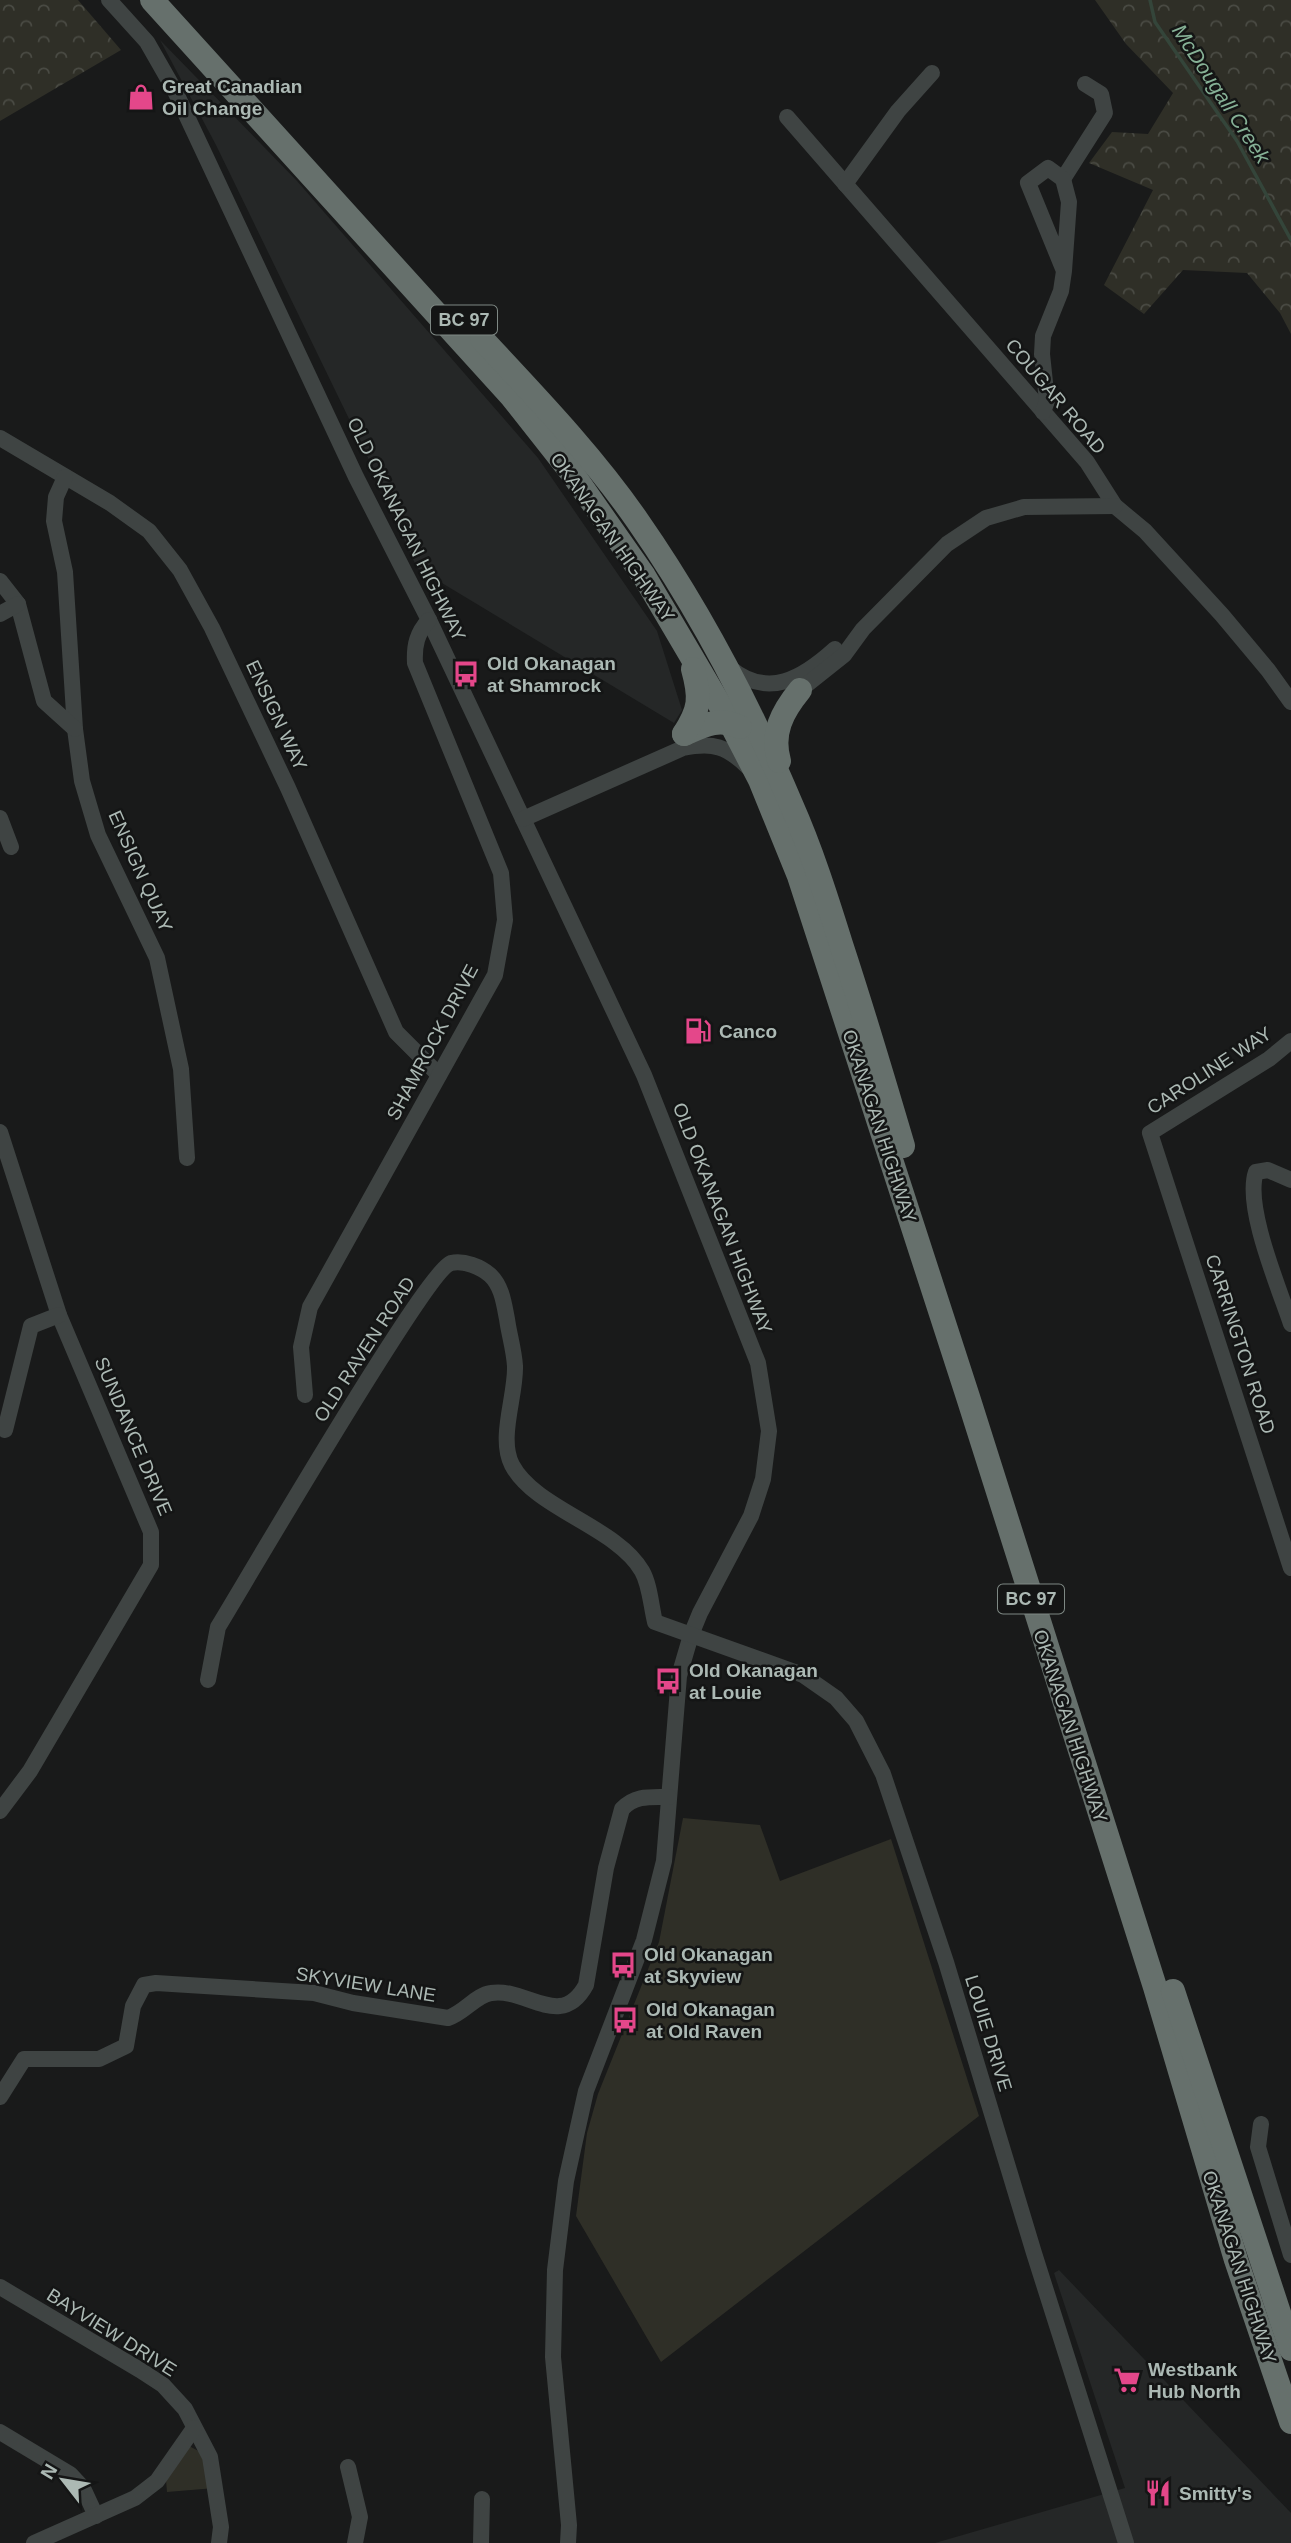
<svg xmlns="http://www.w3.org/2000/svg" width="1291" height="2543" viewBox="0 0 1291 2543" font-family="Helvetica,sans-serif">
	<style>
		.built { fill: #252727 }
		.forest { fill: url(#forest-crowns) }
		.green { fill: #2f2f27 }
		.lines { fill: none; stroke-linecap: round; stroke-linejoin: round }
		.stream { stroke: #34453a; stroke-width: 3.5 }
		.minor { stroke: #3f4443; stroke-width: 16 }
		.highway { stroke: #66706c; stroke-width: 24 }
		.labels { text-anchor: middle; stroke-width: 5; stroke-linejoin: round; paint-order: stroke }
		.shield { fill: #141515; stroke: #7e8884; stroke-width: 2 }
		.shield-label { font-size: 18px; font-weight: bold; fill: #acb9b4 }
		.poi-label { font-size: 19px; font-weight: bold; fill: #acb9b4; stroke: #141515; text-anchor: start }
		.street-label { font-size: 19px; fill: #acb9b4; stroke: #141515 }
		.water-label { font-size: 21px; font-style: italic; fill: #86b196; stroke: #141515 }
	</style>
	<defs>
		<pattern id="forest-crowns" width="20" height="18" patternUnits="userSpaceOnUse" patternTransform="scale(1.75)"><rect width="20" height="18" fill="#2f2f27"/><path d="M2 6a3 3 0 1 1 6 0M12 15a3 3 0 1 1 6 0" fill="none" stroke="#4a4b44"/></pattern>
	</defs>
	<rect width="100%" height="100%" fill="#191a1a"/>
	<g class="built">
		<path d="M160 40 297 181 538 458 657 631 682 710 674 723 417 568 370 462 216 145Z"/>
		<path d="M1059 2270 1291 2513V2543H935L1125 2488 1054 2273Z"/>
	</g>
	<g class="forest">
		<path d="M0 0H78L121 50 0 121Z"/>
		<path d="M1095 0H1291V334L1280 313 1247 273 1183 270 1144 314 1104 285 1153 190 1089 163 1112 132 1148 134 1173 93 1126 44Z"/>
	</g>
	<g class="green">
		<path d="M683 1818 760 1825 780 1881 891 1839 979 2116 661 2362 576 2216 587 2133 598 2094 659 1942Z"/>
		<path d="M189 2446 210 2457 215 2488 167 2492 166 2480Z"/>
	</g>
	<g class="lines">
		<path class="stream" d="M1150 0 1155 22 1237 141 1291 240"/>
		<g class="minor">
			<path d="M109 0 147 42 175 91 356 477 429 620 644 1075 758 1363 769 1431 763 1479 751 1516 700 1613 691 1635 679 1676 664 1861 644 1940 586 2091 566 2181 555 2270 553 2357 569 2525 568 2543"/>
			<path d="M787 117 1087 462 1115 506 1145 531 1222 615 1268 670 1291 702"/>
			<path d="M1063 179 1105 113 1101 94 1085 84"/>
			<path d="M845 184 898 111 932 73"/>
			<path d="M1043 412 1047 401 1042 354 1043 336 1061 291 1064 271 1028 183 1048 168 1063 179 1069 202 1064 271"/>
			<path d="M0 438 110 503 149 531 180 570 212 628 288 788 396 1032 439 1075"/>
			<path d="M65 477 56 497 54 521 65 572 75 729 82 781 98 835 157 958 181 1069 187 1158"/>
			<path d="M0 581 18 604 44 701 75 729"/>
			<path d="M0 614 18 604"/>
			<path d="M729 667C768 700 803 678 835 649"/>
			<path d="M800 690 844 655 863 629 947 544 986 518 1024 507 1115 506"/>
			<path d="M0 818 11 847"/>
			<path d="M523 819 683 748C713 742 727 746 749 768"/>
			<path d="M1291 1041 1269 1059 1150 1133 1291 1568"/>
			<path d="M0 1132 59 1315 151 1532V1565L30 1771 0 1811"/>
			<path d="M1291 1180 1268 1170 1256 1172C1244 1206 1279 1288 1291 1324"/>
			<path d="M305 1395 301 1347 310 1307 495 975 505 920 501 873 415 663C414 645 417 633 429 620"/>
			<path d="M5 1430 31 1326 59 1315"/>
			<path d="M208 1680 218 1627C245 1583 427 1270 451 1263 464 1260 481 1267 490 1275 502 1286 504 1304 507 1319 509 1334 514 1350 515 1366 516 1396 498 1438 512 1465 535 1509 617 1527 642 1571 650 1585 651 1606 655 1622L803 1675 836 1698 856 1721 883 1774 946 1962 1034 2253 1126 2543"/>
			<path d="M0 2097 24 2059H99L126 2046 133 2006 144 1985 156 1983 314 1993 353 2003 448 2018C464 2013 476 1995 491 1993 526 1987 561 2031 586 1985L606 1868 622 1809C635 1795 650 1797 669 1797"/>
			<path d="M1261 2124 1258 2147 1291 2255"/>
			<path d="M0 2287 140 2370 163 2385 185 2409 210 2457 221 2527 219 2543"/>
			<path d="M0 2432 70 2474 83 2488 96 2516"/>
			<path d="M348 2467 360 2517 355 2543"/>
			<path d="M34 2543 135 2498 157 2481 194 2428"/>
			<path d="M481 2543 482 2499"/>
		</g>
		<g class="highway">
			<path d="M152 0 512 397 572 473 644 576 730 722 760 780 799 876 968 1397 1155 1987 1236 2260 1291 2422"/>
			<path d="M482 339C536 397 592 455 637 520 699 609 749 704 791 804 811 849 826 896 841 944 863 1011 883 1078 903 1146"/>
			<path d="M684 734C704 725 719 717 740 727"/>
			<path d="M684 734C700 709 701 698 693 669"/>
			<path d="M779 761C771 733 782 712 800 690"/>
			<path d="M1173 1991 1291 2349"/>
		</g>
	</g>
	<defs>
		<g id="shop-bare" transform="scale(2.1)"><path d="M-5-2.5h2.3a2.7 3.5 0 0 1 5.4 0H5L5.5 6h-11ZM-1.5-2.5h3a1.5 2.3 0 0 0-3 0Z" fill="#e4478a" stroke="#141515" stroke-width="2.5" paint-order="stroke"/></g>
		<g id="bus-bare" transform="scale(2.1)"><path d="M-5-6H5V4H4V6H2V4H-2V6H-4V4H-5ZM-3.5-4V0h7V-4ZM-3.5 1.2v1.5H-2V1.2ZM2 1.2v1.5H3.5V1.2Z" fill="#e4478a" stroke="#141515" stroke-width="2.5" paint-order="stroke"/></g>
		<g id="fuel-bare" transform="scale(2.1)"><path d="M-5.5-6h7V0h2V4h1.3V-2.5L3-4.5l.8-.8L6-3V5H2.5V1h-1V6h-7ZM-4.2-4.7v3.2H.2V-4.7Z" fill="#e4478a" stroke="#141515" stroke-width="2.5" paint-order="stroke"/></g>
		<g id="supermarket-bare" transform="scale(2.1)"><path d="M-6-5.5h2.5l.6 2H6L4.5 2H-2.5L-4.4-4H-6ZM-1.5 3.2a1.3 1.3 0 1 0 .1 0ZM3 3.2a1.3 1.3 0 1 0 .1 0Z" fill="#e4478a" stroke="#141515" stroke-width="2.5" paint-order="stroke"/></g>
		<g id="restaurant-bare" transform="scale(2.1)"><path d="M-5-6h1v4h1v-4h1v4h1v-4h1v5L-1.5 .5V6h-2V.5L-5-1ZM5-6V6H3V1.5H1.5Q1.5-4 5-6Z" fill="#e4478a" stroke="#141515" stroke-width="2.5" paint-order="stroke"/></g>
	</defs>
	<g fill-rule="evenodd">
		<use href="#shop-bare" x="141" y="97"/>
		<use href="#bus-bare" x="466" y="674"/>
		<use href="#fuel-bare" x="698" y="1031"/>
		<use href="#bus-bare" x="668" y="1681"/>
		<use href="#bus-bare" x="623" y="1965"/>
		<use href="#bus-bare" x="625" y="2020"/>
		<use href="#supermarket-bare" x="1127" y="2380"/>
		<use href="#restaurant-bare" x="1158" y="2493"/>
	</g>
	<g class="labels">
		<g class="shield">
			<rect x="431" y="305.5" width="66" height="29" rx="5"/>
			<rect x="998" y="1584.5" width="66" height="29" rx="5"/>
		</g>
		<g class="shield-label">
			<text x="464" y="326">BC 97</text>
			<text x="1031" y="1605">BC 97</text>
		</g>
		<g class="poi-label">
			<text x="162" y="93">Great Canadian<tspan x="162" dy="22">Oil Change</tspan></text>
			<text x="487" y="670">Old Okanagan<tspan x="487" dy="22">at Shamrock</tspan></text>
			<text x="719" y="1038">Canco</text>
			<text x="689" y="1677">Old Okanagan<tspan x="689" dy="22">at Louie</tspan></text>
			<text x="644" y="1961">Old Okanagan<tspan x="644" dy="22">at Skyview</tspan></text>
			<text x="646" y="2016">Old Okanagan<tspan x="646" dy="22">at Old Raven</tspan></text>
			<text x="1148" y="2376">Westbank<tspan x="1148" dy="22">Hub North</tspan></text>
			<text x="1179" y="2500">Smitty's</text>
		</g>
		<g class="street-label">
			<text transform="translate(1056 396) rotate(50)" y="7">COUGAR ROAD</text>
			<text transform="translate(407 529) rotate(64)" y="7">OLD OKANAGAN HIGHWAY</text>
			<text transform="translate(613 537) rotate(55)" y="7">OKANAGAN HIGHWAY</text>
			<text transform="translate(277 715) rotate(65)" y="7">ENSIGN WAY</text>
			<text transform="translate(141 871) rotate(66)" y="7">ENSIGN QUAY</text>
			<text transform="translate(432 1042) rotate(-62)" y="7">SHAMROCK DRIVE</text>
			<text transform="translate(1209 1070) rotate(-33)" y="7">CAROLINE WAY</text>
			<text transform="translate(880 1126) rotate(72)" y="7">OKANAGAN HIGHWAY</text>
			<text transform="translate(723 1218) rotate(69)" y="7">OLD OKANAGAN HIGHWAY</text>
			<text transform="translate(1241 1344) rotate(72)" y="7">CARRINGTON ROAD</text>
			<text transform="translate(364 1349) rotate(-57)" y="7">OLD RAVEN ROAD</text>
			<text transform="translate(134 1436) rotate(67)" y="7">SUNDANCE DRIVE</text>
			<text transform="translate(1071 1726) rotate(72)" y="7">OKANAGAN HIGHWAY</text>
			<text transform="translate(366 1984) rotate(9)" y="7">SKYVIEW LANE</text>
			<text transform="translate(989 2033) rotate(73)" y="7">LOUIE DRIVE</text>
			<text transform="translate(1240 2267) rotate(72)" y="7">OKANAGAN HIGHWAY</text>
			<text transform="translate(112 2332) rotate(32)" y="7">BAYVIEW DRIVE</text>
		</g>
		<g class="water-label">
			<text transform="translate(1221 94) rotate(57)" y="7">McDougall Creek</text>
		</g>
	</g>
	<g transform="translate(63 2480) rotate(301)" stroke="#141515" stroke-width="5" paint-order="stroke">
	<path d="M0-5L12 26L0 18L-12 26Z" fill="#acb9b4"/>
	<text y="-10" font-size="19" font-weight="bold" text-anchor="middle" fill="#acb9b4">N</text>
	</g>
</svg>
